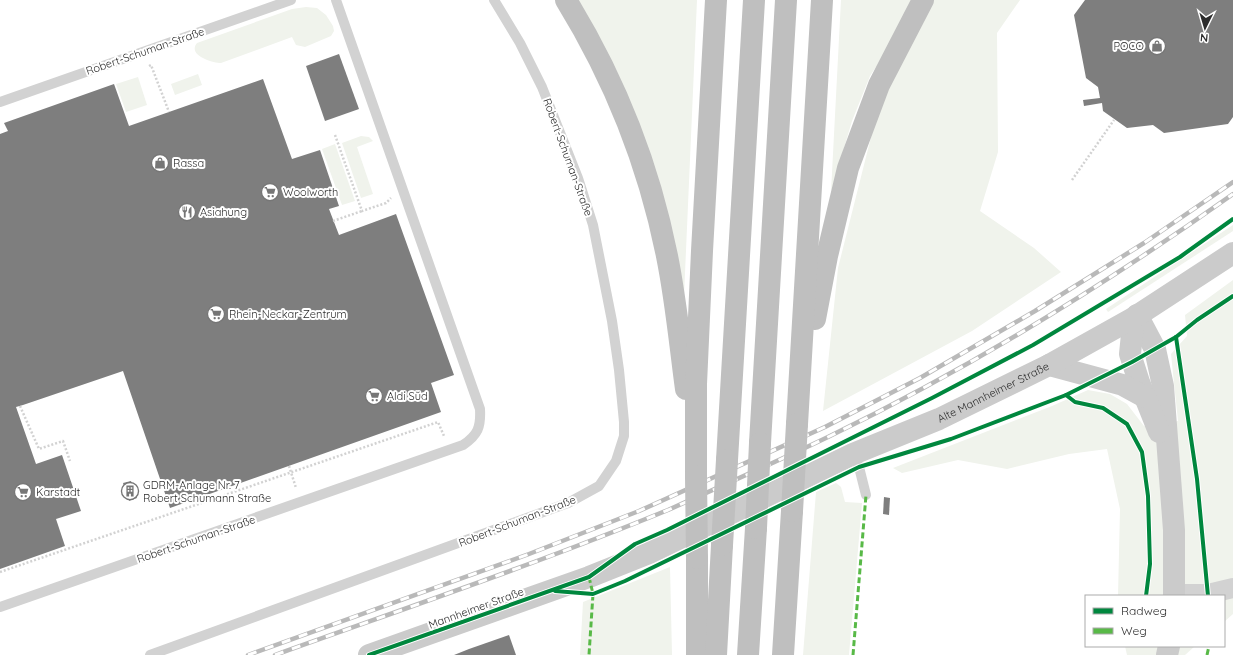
<svg xmlns="http://www.w3.org/2000/svg" width="1233" height="655" viewBox="0 0 1233 655" font-family="Quicksand,sans-serif">
	<style>
		.green { fill: #f0f3ec }
		.building { fill: #7e7e7e }
		.lines { fill: none; stroke-linecap: round; stroke-linejoin: round }
		.path { stroke: #d2d2d2; stroke-width: 2.5; stroke-dasharray: 2 2; stroke-linecap: butt }
		.service { stroke: #d2d2d2; stroke-width: 10 }
		.minor { stroke: #d2d2d2; stroke-width: 20 }
		.secondary { stroke: #cbcbcb; stroke-width: 22 }
		.motorway { stroke: #bfbfbf; stroke-width: 22 }
		.rail-casing { stroke: #b9b9b9; stroke-width: 4.5 }
		.rail { stroke: #fff; stroke-width: 3; stroke-dasharray: 9; stroke-linecap: butt }
		.motorway-bridge { stroke: #bfbfbf; stroke-width: 22 }
		.quiet { stroke: #58b947; stroke-width: 3; stroke-dasharray: 6 3; stroke-linecap: butt }
		.cycleway-casing { stroke: #fff; stroke-width: 6 }
		.cycleway { stroke: #00873e; stroke-width: 4 }
		.labels { text-anchor: middle; stroke-width: 4; stroke-linejoin: round; paint-order: stroke }
		.poi-label { font-size: 11px; fill: #2d2d2d; stroke: #fff; text-anchor: start }
		.street-label { font-size: 11px; fill: #2d2d2d; stroke: #fff }
	</style>
	<rect width="100%" height="100%" fill="#fff"/>
	<g class="green">
		<path d="M576 0H697L684 296Z"/>
		<path d="M841 0H1020L997 33 998 152 980 211 1034 248 1061 272 972 331 823 411 838 268 892 54 887 50 870 76 852 121 831 192Z"/>
		<path d="M306 7 317 8 326 15 333 26 334 31 331 36 305 47 296 45 292 37 221 63C212 63 187 55 197 43L292 9Z"/>
		<path d="M198 74 202 85 175 95 171 84Z"/>
		<path d="M138 77 147 105 126 112 116 84Z"/>
		<path d="M361 136 369 137 373 141 357 147 373 194 361 198 342 143Z"/>
		<path d="M335 144 355 201 342 205 322 149Z"/>
		<path d="M1233 225V231L1108 312 1106 309Z"/>
		<path d="M1233 280V614L1224 622V596H1118L1120 509 1107 449 1069 454 1007 469 958 460 902 473 893 468 1052 406 1088 390 1110 394 1127 404 1144 426 1178 421 1171 354 1187 336 1185 315Z"/>
		<path d="M836 483 841 487 845 502 862 503 849 655H803L816 492Z"/>
		<path d="M670 567 672 655H580L583 602Z"/>
		<path d="M1125 646H1195L1185 655H1127Z"/>
	</g>
	<g class="building">
		<path d="M1085 0H1233V117L1228 124 1164 133 1153 125 1127 128 1103 111 1102 103 1084 106 1083 100 1100 98 1098 87 1086 78 1074 15Z"/>
		<path d="M339 54 359 109 325 121 306 66Z"/>
		<path d="M263 79 292 159 320 150 339 206 329 209 339 235 396 214 454 375 431 383 441 412 170 508 123 371 23 405 16 407 36 464 62 455 81 511 56 519 65 546 0 569V134L8 131 4 123 114 84 129 126Z"/>
		<path d="M131 481 137 498 129 501 123 483Z"/>
		<path d="M884 497 890 498 889 515 883 514Z"/>
		<path d="M509 635 516 655H454L469 649Z"/>
	</g>
	<g class="lines">
		<g class="path">
			<path d="M149 66 151 65 169 112"/>
			<path d="M335 135 362 211 386 203 391 198"/>
			<path d="M1072 180 1114 120"/>
			<path d="M333 221 362 211"/>
			<path d="M20 406 39 449 63 441 70 461"/>
			<path d="M289 466 296 488"/>
			<path d="M0 572 438 422 444 436"/>
		</g>
		<g class="service">
			<path d="M0 102 291 0"/>
			<path d="M853 454 859 467 866 495"/>
			<path d="M0 607 463 445C478 435 481 427 480 409L336 0"/>
			<path d="M150 655 568 503 599 486 616 461 624 436V422L619 370 612 321 593 225 578 178 542 87 520 43 494 0"/>
		</g>
		<path class="minor" d="M1175 594H1208L1233 588"/>
		<g class="secondary">
			<path d="M1137 315 1155 349 1163 386 1174 530V596"/>
			<path d="M1135 317 1133 324 1130 354 1139 382 1159 432"/>
			<path d="M1049 365 1123 385 1145 397"/>
			<path id="s1" d="M369 655 589 577 649 553 853 454 939 419 1049 365 1135 317 1233 253"/>
			<path d="M1167 655 1169 646"/>
		</g>
		<g class="motorway">
			<path d="M566 0C614 78 649 166 667 256 676 300 680 345 686 389"/>
			<path d="M815 319 827 256 848 168 879 85 923 0"/>
			<path d="M797 424 822 0"/>
			<path d="M760 443 786 0"/>
			<path d="M727 460 754 0"/>
			<path d="M696 476V384L702 251 716 0"/>
			<path d="M697 655V558"/>
			<path d="M716 655 722 545"/>
			<path d="M748 655 756 528"/>
			<path d="M783 655 792 511"/>
		</g>
		<g class="rail-casing">
			<g id="rail">
				<path d="M248 655 529 554 639 511 825 427 920 378 1035 311 1144 243 1233 182"/>
				<path d="M275 655C406 608 539 563 668 510 722 486 776 462 828 437 970 368 1105 285 1233 194"/>
			</g>
		</g>
		<use href="#rail" class="rail"/>
		<g class="motorway-bridge">
			<path d="M696 476 697 558"/>
			<path d="M792 511 797 424"/>
			<path d="M756 528 760 443"/>
			<path d="M722 545 727 460"/>
		</g>
		<g class="quiet">
			<path d="M589 577 593 594 589 655"/>
			<path d="M853 655 866 495"/>
			<path d="M1207 655 1209 646"/>
		</g>
		<g class="cycleway-casing">
			<g id="cycleway">
				<path d="M1176 337 1197 479 1208 596"/>
				<path d="M1066 395 1075 402 1103 408 1127 424 1142 452 1148 496 1150 564 1146 596"/>
				<path d="M555 591 593 594 625 581 859 467 951 439 1066 395 1132 362 1176 337 1197 320 1233 296"/>
				<path d="M369 655 589 577 635 544 667 530 932 398 1033 345 1180 257 1233 219"/>
			</g>
		</g>
		<use href="#cycleway" class="cycleway"/>
	</g>
	<defs>
		<g id="shop-ring" transform="scale(0.9)"><circle r="9.5" fill="#fff" stroke="#767676" stroke-width="1.5"/><path d="M-5-2.5h2.3a2.7 3.5 0 0 1 5.4 0H5L5.5 6h-11ZM-1.5-2.5h3a1.5 2.3 0 0 0-3 0Z" fill="#767676"/></g>
		<g id="supermarket-ring" transform="scale(0.9)"><circle r="9.5" fill="#fff" stroke="#767676" stroke-width="1.5"/><path d="M-6-5.5h2.5l.6 2H6L4.5 2H-2.5L-4.4-4H-6ZM-1.5 3.2a1.3 1.3 0 1 0 .1 0ZM3 3.2a1.3 1.3 0 1 0 .1 0Z" fill="#767676"/></g>
		<g id="restaurant-ring" transform="scale(0.9)"><circle r="9.5" fill="#fff" stroke="#767676" stroke-width="1.5"/><path d="M-5-6h1v4h1v-4h1v4h1v-4h1v5L-1.5 .5V6h-2V.5L-5-1ZM5-6V6H3V1.5H1.5Q1.5-4 5-6Z" fill="#767676"/></g>
		<g id="building-ring" transform="scale(0.9)"><circle r="9.5" fill="#fff" stroke="#767676" stroke-width="1.5"/><path d="M-4-6H4V6H1V3H-1V6H-4ZM-2.5-4.3h1.7v1.8h-1.7ZM.8-4.3h1.7v1.8H.8ZM-2.5-1h1.7V.8h-1.7ZM.8-1h1.7V.8H.8Z" fill="#767676"/></g>
	</defs>
	<g fill-rule="evenodd">
		<use href="#shop-ring" x="1157" y="46"/>
		<use href="#shop-ring" x="160" y="163"/>
		<use href="#supermarket-ring" x="270" y="192"/>
		<use href="#restaurant-ring" x="187" y="212"/>
		<use href="#supermarket-ring" x="216" y="314"/>
		<use href="#supermarket-ring" x="374" y="396"/>
		<use href="#building-ring" x="130" y="491"/>
		<use href="#supermarket-ring" x="23" y="492"/>
	</g>
	<g class="labels">
		<g class="poi-label">
			<text x="1144" y="50" text-anchor="end">POCO</text>
			<text x="173" y="167">Rassa</text>
			<text x="283" y="196">Woolworth</text>
			<text x="200" y="216">Asiahung</text>
			<text x="229" y="318">Rhein-Neckar-Zentrum</text>
			<text x="387" y="400">Aldi Süd</text>
			<text x="143" y="489">GDRM-Anlage Nr. 7<tspan x="143" dy="13">Robert Schumann Straße</tspan></text>
			<text x="36" y="496">Karstadt</text>
		</g>
		<g class="street-label">
			<text transform="translate(145 51) rotate(-19)" y="4">Robert-Schuman-Straße</text>
			<text transform="translate(568 157) rotate(70)" y="4">Robert-Schuman-Straße</text>
			<text dy="4" stroke="none"><textPath href="#s1" startOffset="678">Alte Mannheimer Straße</textPath></text>
			<text transform="translate(517 521) rotate(-21)" y="4">Robert-Schuman-Straße</text>
			<text transform="translate(196 539) rotate(-19)" y="4">Robert-Schuman-Straße</text>
			<text transform="translate(476 608) rotate(-20)" y="4">Mannheimer Straße</text>
		</g>
	</g>
	<rect x="1085" y="595" width="140" height="52" fill="#ffffff" stroke="#ababab"/>
	<rect x="1093" y="608" width="20" height="6" fill="#00873e" stroke="#ababab"/>
	<text x="1121" y="615" font-size="12" fill="#2d2d2d">Radweg</text>
	<rect x="1093" y="628" width="20" height="6" fill="#58b947" stroke="#ababab"/>
	<text x="1121" y="635" font-size="12" fill="#2d2d2d">Weg</text>
	<g transform="translate(1205 28) rotate(185)" stroke="#ffffff" stroke-width="3" paint-order="stroke">
	<path d="M0-3L7 15L0 10L-7 15Z" fill="#2d2d2d"/>
	<text y="-6" font-size="11" font-weight="bold" text-anchor="middle" fill="#2d2d2d">N</text>
	</g>
</svg>
